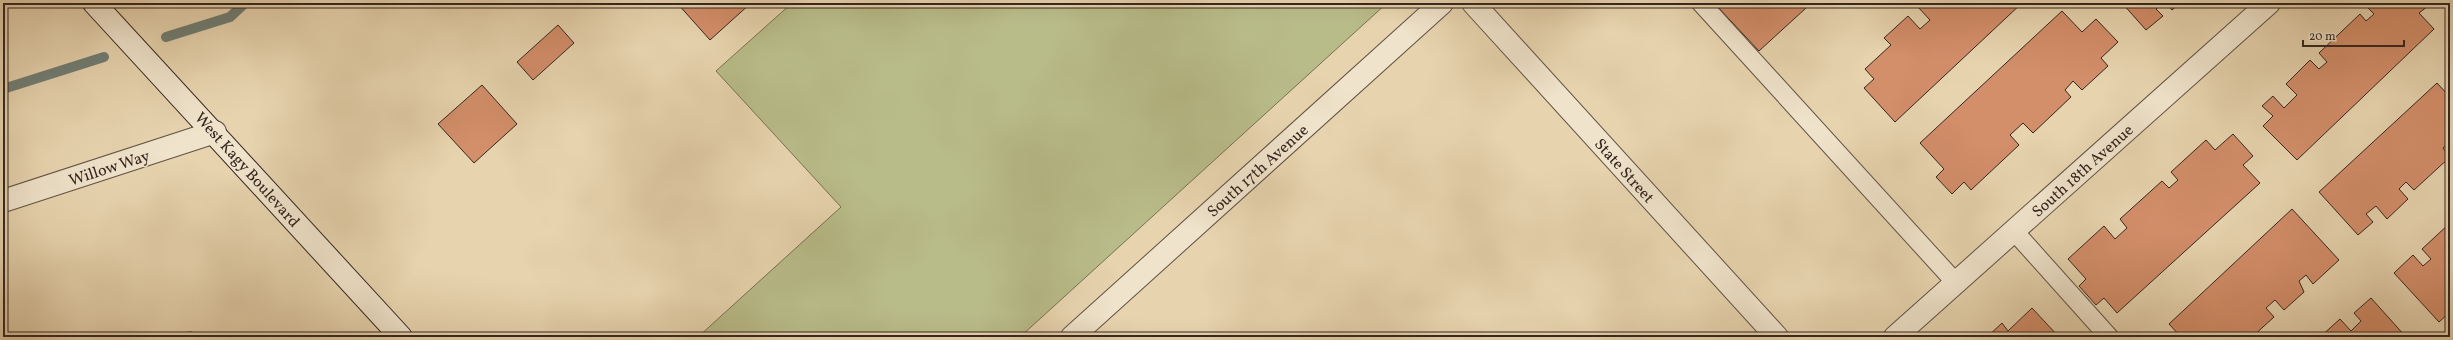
<svg xmlns="http://www.w3.org/2000/svg" width="2453" height="340" viewBox="0 0 2453 340" font-family="Vollkorn,serif">
	<style>
		.green { fill: #b8bc89; stroke: #767154 }
		.lines { fill: none; stroke-linecap: round; stroke-linejoin: round }
		.stream { stroke: #707e75; stroke-width: 10 }
		.building { fill: #d38e6a; stroke: #352620 }
		.lane-casing { stroke: #625244; stroke-width: 20 }
		.street-casing { stroke: #625244; stroke-width: 24 }
		.secondary-casing { stroke: #352620; stroke-width: 24 }
		.lane { stroke: #efe3cb; stroke-width: 18 }
		.street { stroke: #efe3cb; stroke-width: 22 }
		.secondary { stroke: #efe3cb; stroke-width: 22 }
		.labels { text-anchor: middle; stroke-width: 3; stroke-linejoin: round; paint-order: stroke }
		.street-label { font-size: 16px; fill: #352620; stroke: #efe3cb }
	</style>
	<rect width="100%" height="100%" fill="#e7d4af"/>
	<filter id="stains"><feTurbulence type="fractalNoise" baseFrequency=".005" numOctaves="4"/><feColorMatrix values="0 0 0 0 .2 0 0 0 0 .09 0 0 0 0 .02 0 0 0 .5 -.17"/></filter>
	<radialGradient id="worn" r=".72"><stop offset=".6" stop-color="#630" stop-opacity="0"/><stop offset="1" stop-color="#630" stop-opacity=".3"/></radialGradient>
	<path class="green" d="M792 3H1387L1020 337H698L841 207 716 71Z"/>
	<g class="lines">
		<g class="stream">
			<path d="M166 37 230 17 245 3"/>
			<path d="M3 89 104 57"/>
		</g>
	</g>
	<g class="building">
		<path d="M677 3H751L710 40Z"/>
		<path d="M1714 3H1801L1806 8 1759 51Z"/>
		<path d="M1920 3H2022L1895 122 1864 88 1874 79 1865 69 1891 45 1884 38 1908 16 1920 29 1930 20 1917 6Z"/>
		<path d="M2122 3H2163L2156 9 2163 16 2146 30Z"/>
		<path d="M2166 3H2180L2172 10Z"/>
		<path d="M2367 3H2425L2428 6 2419 13 2434 29 2297 160 2263 126 2273 116 2262 106 2273 96 2284 108 2297 95 2286 84 2310 60 2319 69 2327 62 2319 53 2360 14 2366 21 2374 14 2365 5Z"/>
		<path d="M2062 11 2082 32 2096 19 2118 42 2101 58 2108 66 2082 90 2073 81 2065 90 2071 97 2033 133 2023 123 2010 135 2019 145 1971 190 1964 182 1952 194 1936 177 1944 169 1920 143Z"/>
		<path d="M558 25 574 43 533 80 517 62Z"/>
		<path d="M2437 83 2450 97V142L2443 148 2450 157 2414 190 2406 182 2399 189 2408 199 2387 219 2376 206 2366 214 2373 222 2358 235 2319 192Z"/>
		<path d="M482 85 517 124 474 163 438 124Z"/>
		<path d="M2233 134 2253 156 2243 165 2260 183 2117 313 2104 298 2096 305 2079 286 2086 279 2068 259 2104 226 2115 239 2127 228 2120 219 2162 181 2169 188 2178 180 2171 172 2206 140 2215 150Z"/>
		<path d="M2292 209 2339 260 2313 284 2306 275 2299 281 2304 292 2284 310 2275 300 2266 308 2274 317 2252 337H2181L2169 324Z"/>
		<path d="M2450 223V312L2439 322 2394 273 2413 255 2423 266 2431 259 2422 249Z"/>
		<path d="M2371 298 2406 337H2320L2340 319 2351 331 2361 321 2354 313Z"/>
		<path d="M2032 308 2059 337H1987L2002 323 2008 331Z"/>
		<path d="M192 332V337H164V334Z"/>
	</g>
	<g class="lines">
		<g class="lane-casing">
			<g id="lane">
				<path d="M1701 3 1956 283"/>
				<path d="M2014 231 2109 337"/>
			</g>
		</g>
		<g class="street-casing">
			<g id="street">
				<path d="M1473 3 1777 337"/>
				<path d="M3 201 215 132"/>
				<path d="M1072 337 1442 3"/>
				<path d="M1895 337 2269 3"/>
			</g>
		</g>
		<g class="secondary-casing">
			<path id="secondary" d="M94 3 401 337"/>
		</g>
		<use href="#lane" class="lane"/>
		<use href="#street" class="street"/>
		<use href="#secondary" class="secondary"/>
	</g>
	<g class="labels">
		<g class="street-label">
			<text transform="translate(109 167) rotate(-18)" y="6">Willow Way</text>
			<text transform="translate(248 169) rotate(48)" y="6">West Kagy Boulevard</text>
			<text transform="translate(1257 170) rotate(-42)" y="6">South 17th Avenue</text>
			<text transform="translate(1625 170) rotate(48)" y="6">State Street</text>
			<text transform="translate(2082 170) rotate(-42)" y="6">South 18th Avenue</text>
		</g>
	</g>
	<rect width="2453" height="340" fill="none" stroke="#e7d4af" stroke-width="16"/>
	<rect x="4" y="4" width="2445" height="332" fill="none" stroke="#352620" stroke-width="2"/>
	<rect x="8" y="8" width="2437" height="324" fill="none" stroke="#352620"/>
	<path d="M2303 40v6h101v-6" fill="none" stroke="#352620" stroke-width="2"/>
	<text x="2309" y="40" font-size="12" fill="#352620" stroke="#efe3cb" stroke-width="3" paint-order="stroke">20 m</text>
	<rect width="100%" height="100%" filter="url(#stains)"/>
	<rect width="100%" height="100%" fill="url(#worn)"/>
</svg>
